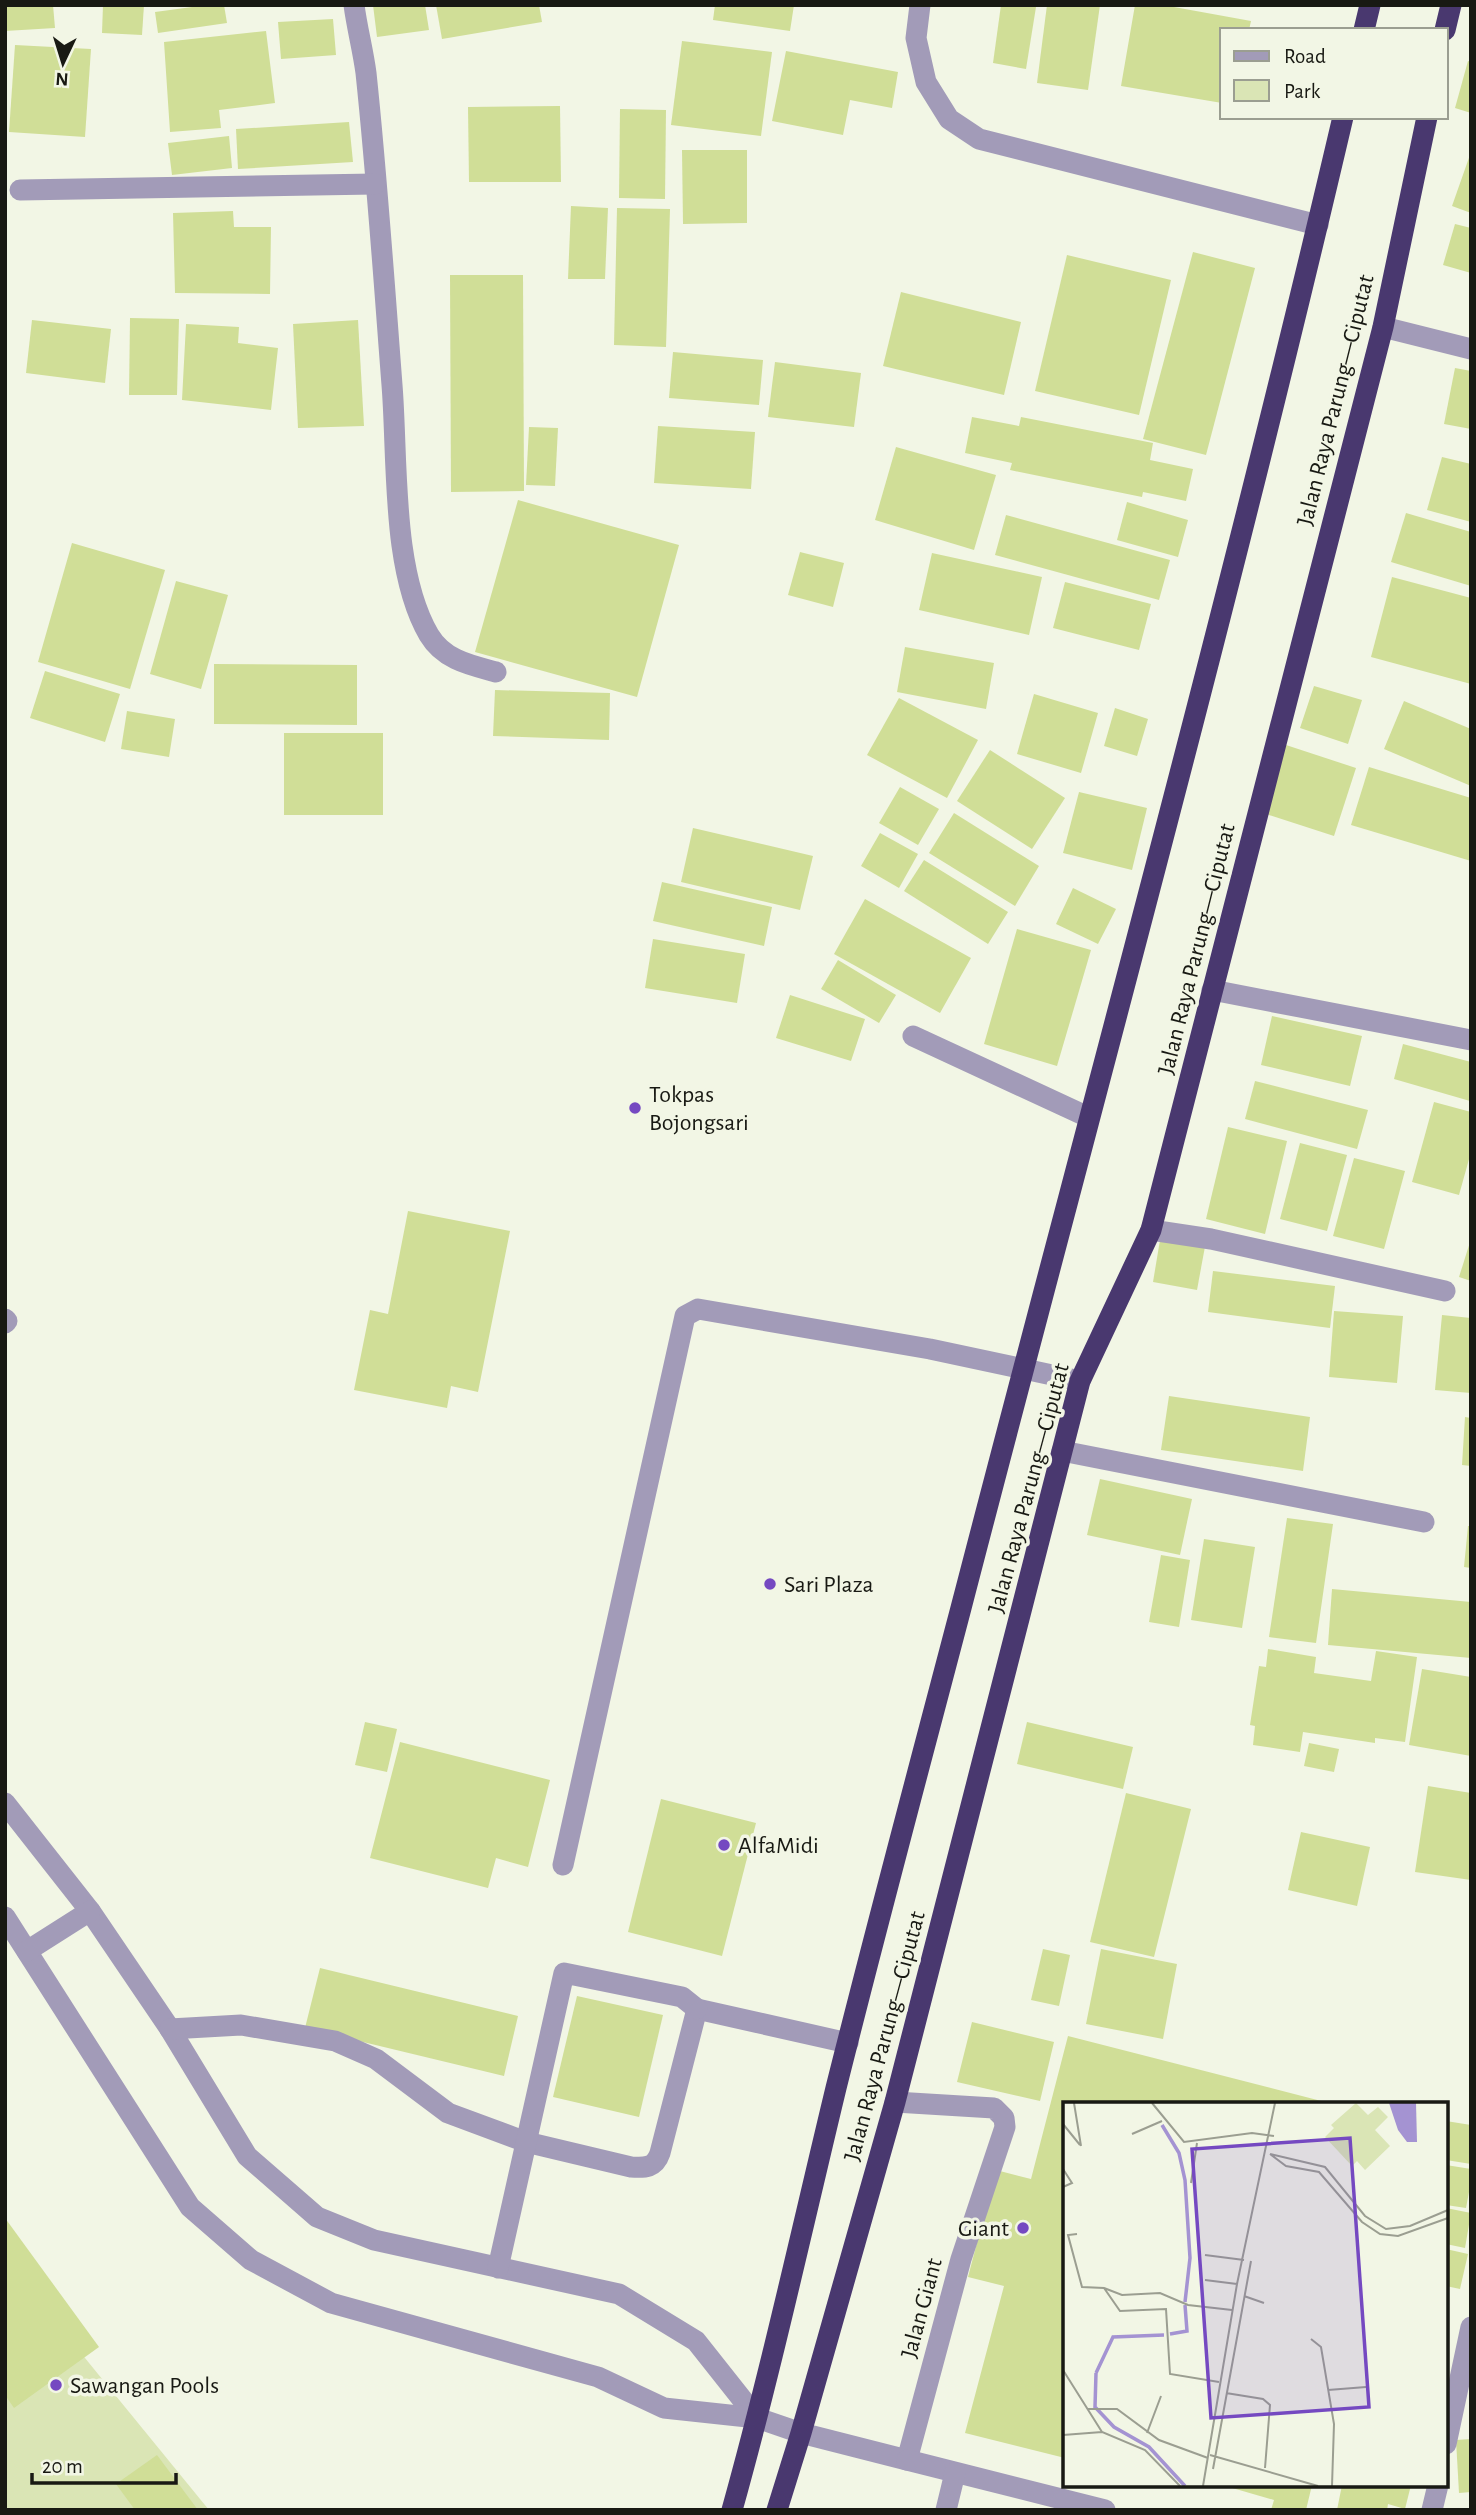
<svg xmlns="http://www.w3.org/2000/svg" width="1476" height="2515" viewBox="0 0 1476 2515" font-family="'Alegreya Sans',sans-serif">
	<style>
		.green { fill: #dae5b5 }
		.building { fill: #d0de97 }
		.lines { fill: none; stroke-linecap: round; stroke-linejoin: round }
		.minor { stroke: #a29bb8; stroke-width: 21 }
		.highway { stroke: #49386f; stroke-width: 21 }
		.poi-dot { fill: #7549c1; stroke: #f2f6e5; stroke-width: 2.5 }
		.labels { text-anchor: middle; stroke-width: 7; stroke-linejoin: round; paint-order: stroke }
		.street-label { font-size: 24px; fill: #181913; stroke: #f2f6e5 }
		.poi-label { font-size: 24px; fill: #181913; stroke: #f2f6e5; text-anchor: start }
		.inset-river { fill: none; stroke: #a493d2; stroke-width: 3.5 }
		.inset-road { fill: none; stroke: #9b9e91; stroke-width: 2 }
		.view { fill: #7549c1; fill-opacity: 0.15; stroke: #7549c1; stroke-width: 3.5 }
		.inset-edge { fill: none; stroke: #181913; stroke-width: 3.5 }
	</style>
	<rect width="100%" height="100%" fill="#f2f6e5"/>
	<path class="green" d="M5 2260 209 2510H5Z"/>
	<g class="building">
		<path d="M5 5H53L55 28 5 31Z"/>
		<path d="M103 5H144L142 35 102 33Z"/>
		<path d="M207 5H224L227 23 158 33 155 12Z"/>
		<path d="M373 5H425L429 30 377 37Z"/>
		<path d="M436 5H539L542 22 442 39Z"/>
		<path d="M715 5H794L790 31 713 20Z"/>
		<path d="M1001 5 1036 7 1026 69 993 63Z"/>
		<path d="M1047 5H1100L1088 90 1037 83Z"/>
		<path d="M1135 5H1163L1251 21 1249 30H1222V103L1121 86Z"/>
		<path d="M333 19 336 55 281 59 278 22Z"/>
		<path d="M266 31 275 103 219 110 221 128 170 132 164 42Z"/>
		<path d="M682 41 772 52 761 136 671 125Z"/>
		<path d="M15 45 91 49 85 137 9 132Z"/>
		<path d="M786 51 898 72 892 108 850 100 843 135 772 121Z"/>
		<path d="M1468 61 1471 62V113L1455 108Z"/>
		<path d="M560 106 561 182H469L468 107Z"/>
		<path d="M620 109 666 110 665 199 619 198Z"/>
		<path d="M349 122 353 162 238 169 236 129Z"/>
		<path d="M229 136 232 168 172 175 168 143Z"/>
		<path d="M682 150H747V223L683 224Z"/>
		<path d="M1471 152V213L1452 206Z"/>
		<path d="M571 206 608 208 605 279H568Z"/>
		<path d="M617 208 670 209 666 347 614 345Z"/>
		<path d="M233 211 234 227H271L270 294 175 293 173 213Z"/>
		<path d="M1455 224 1471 228V273L1443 265Z"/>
		<path d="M1193 252 1255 268 1206 455 1143 439Z"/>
		<path d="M1067 255 1171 280 1139 415 1035 391Z"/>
		<path d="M450 275H523L524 491 451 492Z"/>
		<path d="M901 292 1021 322 1004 395 883 366Z"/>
		<path d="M130 318 179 319 177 395H129Z"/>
		<path d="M32 320 111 329 105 383 26 373Z"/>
		<path d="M358 320 364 426 298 428 293 324Z"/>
		<path d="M186 324 239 327 238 343 278 348 271 410 182 400Z"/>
		<path d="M673 352 763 360 759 405 669 398Z"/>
		<path d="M775 362 861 373 854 427 768 417Z"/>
		<path d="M1455 368 1471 371V429L1444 424Z"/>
		<path d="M972 417 1019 426 1021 417 1153 443 1150 460 1193 469 1186 501 1143 492 1142 497 1010 470 1012 463 965 453Z"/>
		<path d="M658 426 755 432 751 489 654 483Z"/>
		<path d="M529 427 558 428 555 486 526 485Z"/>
		<path d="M896 447 996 475 974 550 875 520Z"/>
		<path d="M1442 457 1471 464V522L1427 510Z"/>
		<path d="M518 500 679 545 637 697 475 652Z"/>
		<path d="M1127 502 1188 520 1178 557 1117 540Z"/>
		<path d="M1406 513 1471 532V586L1391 562Z"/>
		<path d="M1006 515 1170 560 1159 600 995 555Z"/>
		<path d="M72 543 165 570 130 689 38 662Z"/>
		<path d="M800 552 844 563 833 607 788 595Z"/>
		<path d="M932 553 1042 577 1029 635 919 610Z"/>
		<path d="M1392 577 1471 598V684L1371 657Z"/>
		<path d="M176 581 228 595 201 689 150 674Z"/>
		<path d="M1065 582 1151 604 1139 650 1053 628Z"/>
		<path d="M905 647 994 663 986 709 897 692Z"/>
		<path d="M214 664 357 665V725L214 724Z"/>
		<path d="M45 671 120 694 105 742 30 718Z"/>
		<path d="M1314 686 1362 700 1348 744 1300 728Z"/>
		<path d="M495 690 610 693 609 740 493 736Z"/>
		<path d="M1034 694 1098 713 1081 773 1017 754Z"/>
		<path d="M899 698 978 740 947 798 867 755Z"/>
		<path d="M1404 701 1471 729V786L1384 749Z"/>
		<path d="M1115 708 1148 719 1137 756 1104 746Z"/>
		<path d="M127 711 175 719 169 757 121 749Z"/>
		<rect x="284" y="733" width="99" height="82"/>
		<path d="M1286 745 1356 768 1334 836 1263 813Z"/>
		<path d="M990 750 1065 798 1032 849 957 801Z"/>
		<path d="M1369 767 1471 798V861L1351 825Z"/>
		<path d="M900 787 939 809 918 845 879 823Z"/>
		<path d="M1079 792 1147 808 1132 870 1063 853Z"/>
		<path d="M954 813 1039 866 1015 906 929 853Z"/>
		<path d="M693 828 813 856 800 910 681 882Z"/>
		<path d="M880 833 918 854 899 888 861 866Z"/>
		<path d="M924 860 1008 912 988 944 904 891Z"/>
		<path d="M662 882 772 907 764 946 653 921Z"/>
		<path d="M1073 888 1116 909 1098 944 1056 924Z"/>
		<path d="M865 899 971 958 940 1013 834 954Z"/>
		<path d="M1017 929 1091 950 1057 1066 984 1044Z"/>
		<path d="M653 939 745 954 737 1003 645 988Z"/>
		<path d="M838 960 896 995 879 1023 821 989Z"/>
		<path d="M790 995 865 1019 851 1061 776 1038Z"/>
		<path d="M1272 1016 1362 1036 1350 1086 1261 1065Z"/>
		<path d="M1403 1044 1471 1062 1470 1101 1394 1079Z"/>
		<path d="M1255 1081 1368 1110 1357 1149 1245 1119Z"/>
		<path d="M1434 1102 1471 1112V1152L1459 1195 1412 1182Z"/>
		<path d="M1228 1127 1287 1141 1265 1234 1206 1219Z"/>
		<path d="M1300 1143 1347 1155 1327 1231 1280 1219Z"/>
		<path d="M1354 1158 1405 1171 1384 1249 1333 1236Z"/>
		<path d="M408 1211 510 1231 478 1392 451 1386 447 1408 354 1390 370 1310 388 1314Z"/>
		<path d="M1161 1234 1206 1241 1197 1290 1153 1282Z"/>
		<path d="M1471 1239V1281L1459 1277Z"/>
		<path d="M1213 1271 1335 1286 1330 1328 1208 1312Z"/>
		<path d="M1334 1311 1403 1316 1397 1383 1329 1377Z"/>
		<path d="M1442 1315 1471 1318V1393L1435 1390Z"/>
		<path d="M1169 1396 1310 1417 1303 1471 1161 1450Z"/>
		<path d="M1465 1417 1471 1418V1466L1462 1465Z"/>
		<path d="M1100 1479 1192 1499 1180 1555 1087 1535Z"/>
		<path d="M1287 1518 1333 1524 1316 1643 1269 1637Z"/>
		<path d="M1468 1526H1471V1568L1464 1567Z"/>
		<path d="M1204 1539 1255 1547 1242 1628 1191 1620Z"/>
		<path d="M1161 1555 1190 1560 1179 1627 1149 1622Z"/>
		<path d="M1332 1589 1471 1602V1658L1328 1645Z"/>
		<path d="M1268 1649 1316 1657 1314 1673 1371 1681 1376 1651 1417 1657 1405 1742 1375 1738V1743L1303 1732 1300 1752 1253 1745 1255 1726 1250 1725 1259 1666 1266 1667Z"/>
		<path d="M1422 1669 1471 1677V1756L1409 1745Z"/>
		<path d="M365 1722 397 1729 387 1772 355 1765Z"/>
		<path d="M1027 1722 1133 1747 1123 1789 1017 1764Z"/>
		<path d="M400 1742 550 1780 528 1867 496 1858 488 1888 370 1858Z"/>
		<path d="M1309 1743 1339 1749 1334 1772 1304 1766Z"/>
		<path d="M1428 1786 1471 1793V1880L1415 1872Z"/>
		<path d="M1126 1793 1191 1809 1154 1957 1090 1942Z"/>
		<path d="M661 1799 756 1823 722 1956 628 1932Z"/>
		<path d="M1301 1832 1370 1847 1357 1906 1288 1890Z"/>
		<path d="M1043 1949 1070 1955 1059 2006 1031 2000Z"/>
		<path d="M1101 1949 1177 1964 1163 2039 1086 2024Z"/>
		<path d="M320 1968 518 2016 504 2076 305 2028Z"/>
		<path d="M577 1996 663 2015 639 2117 553 2097Z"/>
		<path d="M972 2022 1054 2042 1040 2101 957 2082Z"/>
		<path d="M1068 2036 1329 2103 1065 2104V2458L965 2433 1004 2286 968 2277 996 2170 1031 2179Z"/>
		<path d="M1446 2121 1471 2125V2164L1446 2160Z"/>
		<path d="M1446 2165 1471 2169V2192H1469L1466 2208 1446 2205Z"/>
		<path d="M1446 2208 1471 2213 1465 2248 1446 2244Z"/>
		<path d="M5 2218 99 2347 14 2408 5 2395Z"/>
		<path d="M1446 2249 1468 2254 1460 2289 1446 2286Z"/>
		<path d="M1471 2439V2492L1459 2493 1456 2440Z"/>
		<path d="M157 2455 198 2510H135L116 2484Z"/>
		<path d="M1222 2485H1312L1306 2510H1271L1274 2500Z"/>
		<path d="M1342 2485H1411L1405 2509 1388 2504 1387 2510H1337Z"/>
	</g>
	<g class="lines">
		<g class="minor">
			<path d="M354 5C357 28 363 50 366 73 377 177 384 281 392 385 398 459 391 570 429 635 444 660 470 665 496 672"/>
			<path d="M920 5 916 38 926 82 949 119 979 139 1318 225"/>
			<path d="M20 190 375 184"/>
			<path d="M1383 327 1471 349"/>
			<path d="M1212 990 1471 1040"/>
			<path d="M913 1036 1088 1117"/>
			<path d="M1151 1230 1211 1239 1445 1291"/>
			<path d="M5 1319 7 1321 5 1323"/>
			<path d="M1062 1451 1424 1522"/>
			<path d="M5 1803 90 1911 170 2029 247 2156 317 2217 374 2240 619 2294 696 2341 757 2418"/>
			<path d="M563 1865 685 1316 698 1309 930 1349 1080 1381"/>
			<path d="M5 1917 190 2207 251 2260 331 2303 598 2377 664 2408 757 2418 801 2433 907 2460 961 2259 1005 2127 1004 2118 994 2108 895 2102"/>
			<path d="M27 1951 90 1911"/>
			<path d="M170 2029 241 2025 335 2041 376 2059 448 2113 526 2142 631 2167C645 2168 655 2168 660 2153L697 2009 848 2043"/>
			<path d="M498 2268 564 1973 682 1997 697 2009"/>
			<path d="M1446 2444 1471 2327"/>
			<path d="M907 2460 1105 2510"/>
			<path d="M946 2510 955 2473"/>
			<path d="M1432 2510 1438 2485"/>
		</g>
		<g class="highway">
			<path d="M1364 30 1370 5"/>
			<path d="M1445 30 1451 5"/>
			<path d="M732 2510C771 2370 802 2229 836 2088 876 1928 919 1768 961 1608 1090 1111 1226 617 1343 117"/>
			<path d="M777 2510 801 2433 895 2102 1080 1381 1151 1230 1383 327 1427 117"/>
		</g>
	</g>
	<g class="poi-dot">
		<circle cx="635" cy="1108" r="7"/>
		<circle cx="770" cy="1584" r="7"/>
		<circle cx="724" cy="1845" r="7"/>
		<circle cx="1023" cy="2228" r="7"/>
		<circle cx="56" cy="2385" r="7"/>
	</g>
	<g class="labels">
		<g class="street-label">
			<text transform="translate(1335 400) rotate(-76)" y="8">Jalan Raya Parung—Ciputat</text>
			<text transform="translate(1196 949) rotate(-76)" y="8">Jalan Raya Parung—Ciputat</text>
			<text transform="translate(1028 1488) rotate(-75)" y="8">Jalan Raya Parung—Ciputat</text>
			<text transform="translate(884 2036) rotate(-75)" y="8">Jalan Raya Parung—Ciputat</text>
			<text transform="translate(921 2308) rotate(-75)" y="8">Jalan Giant</text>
		</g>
		<g class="poi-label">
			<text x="649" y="1102">Tokpas<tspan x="649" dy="28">Bojongsari</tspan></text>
			<text x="784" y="1592">Sari Plaza</text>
			<text x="738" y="1853">AlfaMidi</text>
			<text x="1009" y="2236" text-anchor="end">Giant</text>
			<text x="70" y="2393">Sawangan Pools</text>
		</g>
	</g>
	<g transform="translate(1063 2102)">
		<rect width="385" height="385" fill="#f2f6e5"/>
		<path d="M293 1 305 13 315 5 325 15 312 28 327 44 302 68 294 59 289 64 262 35 271 26 268 23Z" fill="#dae5b5"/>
		<path d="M326 1H353L354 40H344L335 28Z" fill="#a493d2"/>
		<path class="inset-river" d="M99 23 116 51 122 78 127 156 122 200M107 232 124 229 122 203M33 271 50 235 101 233M33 271 32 305 51 325 86 345 122 384"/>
		<path class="inset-road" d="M11 1 18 44M89 1 121 40 189 31 211 34M0 22 17 43M69 32 99 19M207 52 223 64 256 70 299 120 317 132 335 134 385 116M207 52 262 65 302 114 323 127 347 124 385 108M0 67 9 81 0 85M128 81 134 41M14 132 5 133 19 185 41 186 57 209 103 207 107 272 156 280M142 153 181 158M142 178 174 182M41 186 59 193 97 191 125 203 169 208M181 194 201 201M248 237 258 245 271 322 269 384M0 268 39 330 82 348 117 384M265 288 303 285M163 291 200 297 207 303 202 366M25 307H54L96 338 145 356M84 331 98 294M0 333 39 330M147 353 255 384M150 367 188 159M140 384 174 182 212 1"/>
		<path class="view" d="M287 36 306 305 148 316 129 47Z"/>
		<rect width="385" height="385" class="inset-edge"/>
	</g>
	<rect width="1476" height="2515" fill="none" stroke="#181913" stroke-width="14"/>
	<rect x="1220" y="28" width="228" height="91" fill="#f2f6e5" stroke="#9b9e91" stroke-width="2"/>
	<rect x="1234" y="51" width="35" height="10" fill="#a29bb8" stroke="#9b9e91" stroke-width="2"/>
	<text x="1284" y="63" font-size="21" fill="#181913">Road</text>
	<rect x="1234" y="80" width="35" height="21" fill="#dae5b5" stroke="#9b9e91" stroke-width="2"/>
	<text x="1284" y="98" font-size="21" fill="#181913">Park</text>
	<g transform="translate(63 63) rotate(184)" stroke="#f2f6e5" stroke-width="5" paint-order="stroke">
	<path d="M0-5L12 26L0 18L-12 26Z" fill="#181913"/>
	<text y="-10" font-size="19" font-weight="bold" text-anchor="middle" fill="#181913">N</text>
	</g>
	<path d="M32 2473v10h144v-10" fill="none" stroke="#181913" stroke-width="3.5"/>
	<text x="42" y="2473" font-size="21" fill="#181913" stroke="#f2f6e5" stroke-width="5" paint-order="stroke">20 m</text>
</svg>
